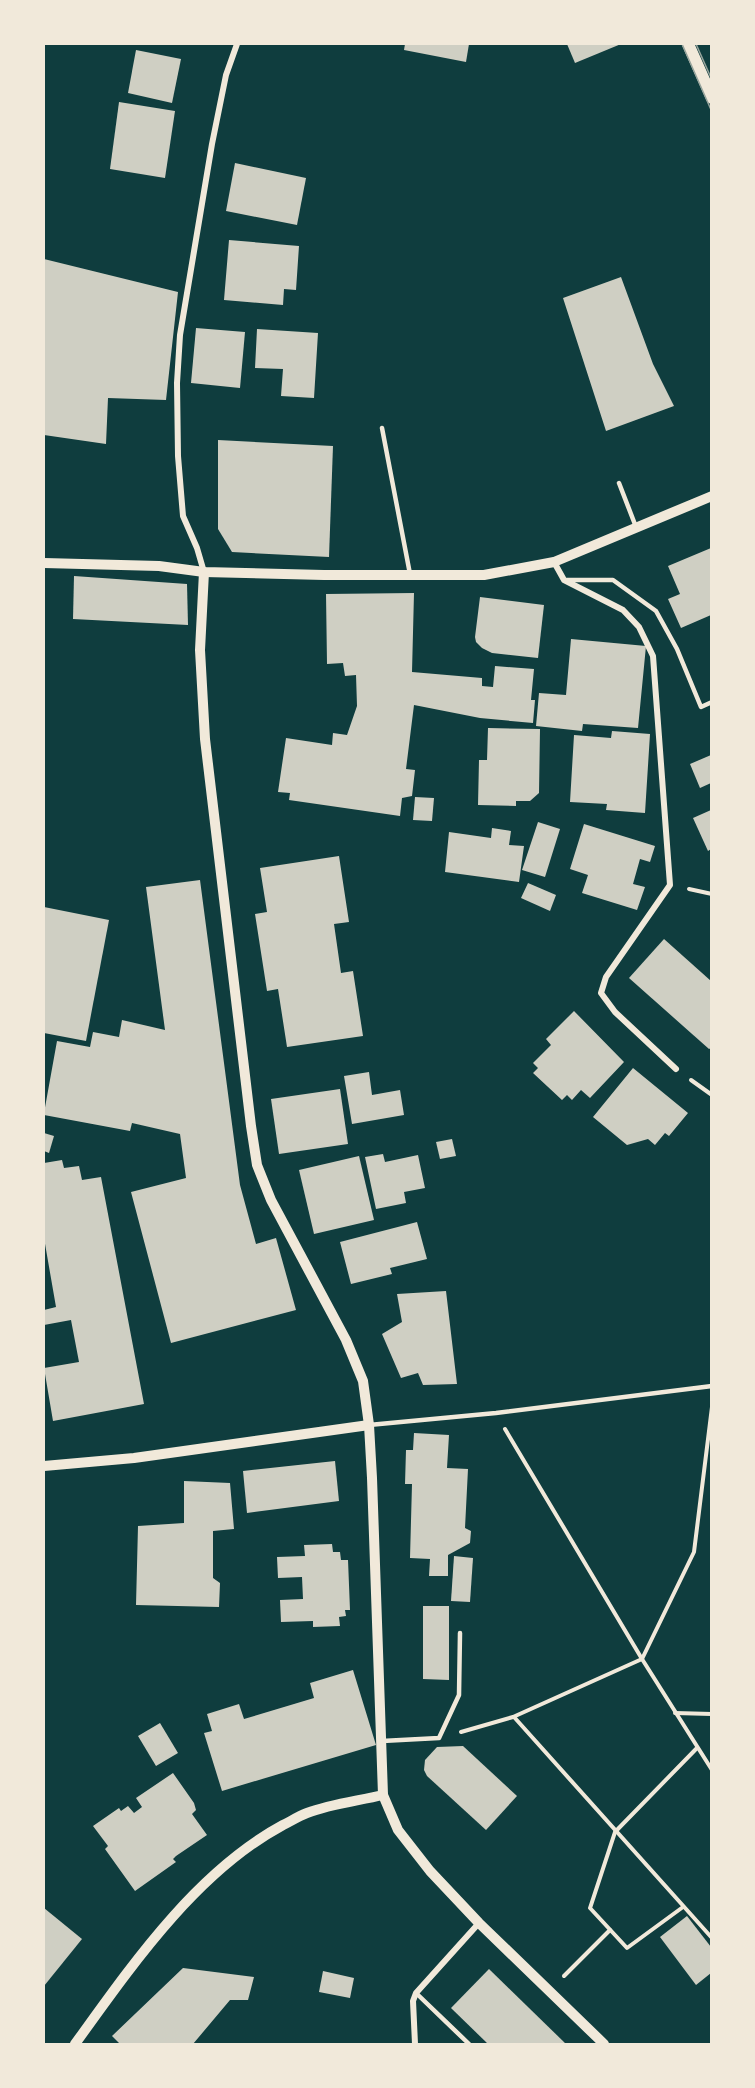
<svg xmlns="http://www.w3.org/2000/svg" width="755" height="2088" viewBox="0 0 755 2088" font-family="'Sofia Sans Condensed',sans-serif">
	<style>
		.building { fill: #cfcfc3 }
		.lines { fill: none; stroke-linecap: round; stroke-linejoin: round }
		.path { stroke: #f1e9da; stroke-width: 4 }
		.service { stroke: #f1e9da; stroke-width: 4.5 }
		.minor { stroke: #f1e9da; stroke-width: 6 }
		.tertiary { stroke: #f1e9da; stroke-width: 10 }
		.secondary { stroke: #f1e9da; stroke-width: 12 }
		.tram { stroke: #97a49c; stroke-width: 1.5 }
	</style>
	<rect width="100%" height="100%" fill="#0f3d3e"/>
	<g class="building">
		<path d="M405 44H469L466 62 404 50Z"/>
		<path d="M567 44H621L575 63Z"/>
		<path d="M136 50 181 59 172 103 128 93Z"/>
		<path d="M119 102 175 111 165 178 110 169Z"/>
		<path d="M235 163 306 178 297 225 226 211Z"/>
		<path d="M229 240 299 246 296 290 284 289 283 305 224 300Z"/>
		<path d="M44 259 178 292 166 400 108 398 106 444 44 435Z"/>
		<path d="M621 277 653 364 674 406 606 431 563 298Z"/>
		<path d="M196 328 245 332 240 388 191 383Z"/>
		<path d="M257 329 318 333 314 398 281 396 283 369 255 368Z"/>
		<path d="M218 440 333 446 329 557 232 552 218 529Z"/>
		<path d="M711 548V615L681 628 668 599 680 594 668 566Z"/>
		<path d="M74 576 187 584 188 625 73 619Z"/>
		<path d="M414 593 412 672 482 678V686L493 687 495 666 534 669 531 700H535L533 723 480 718 414 705 406 769 415 770 412 796 402 798 400 816 289 800 290 793 278 792 286 738 332 745 333 733 347 735 357 706 356 675 345 676 343 663 327 664 326 594Z"/>
		<path d="M480 597 544 605 538 658 492 653 482 648 476 642 475 637Z"/>
		<path d="M571 639 646 646 638 728 583 724 582 731 536 726 539 693 566 695Z"/>
		<path d="M488 728 540 729 539 793 530 801H516V806L478 805 479 760H487Z"/>
		<path d="M612 731 650 734 645 813 606 810 607 804 570 802 574 735 611 738Z"/>
		<path d="M711 755V783L700 788 690 764Z"/>
		<path d="M415 797 434 798 432 821 413 820Z"/>
		<path d="M711 810V849L708 851 693 818Z"/>
		<path d="M538 822 560 829 545 877 522 870Z"/>
		<path d="M584 824 655 846 650 862 640 859 633 884 645 887 637 910 582 893 588 875 570 869Z"/>
		<path d="M492 828 511 831 509 845 524 846 519 882 445 872 449 832 491 838Z"/>
		<path d="M339 856 349 922 334 924 341 973 353 971 363 1036 287 1047 278 989 267 991 255 914 267 912 260 868Z"/>
		<path d="M200 880 240 1185 256 1244 276 1238 296 1310 171 1343 131 1192 186 1178 180 1134 132 1123 130 1131 44 1115V1113L57 1041 90 1047 93 1032 119 1037 122 1020 165 1030 146 887Z"/>
		<path d="M528 883 556 895 550 911 521 898Z"/>
		<path d="M44 907 109 920 86 1041 44 1033Z"/>
		<path d="M664 939 711 981V1048L709 1049 629 978Z"/>
		<path d="M574 1011 624 1062 590 1098 581 1090 572 1100 567 1095 562 1100 533 1073 538 1068 533 1063 551 1045 546 1039Z"/>
		<path d="M633 1068 688 1113 669 1136 665 1133 655 1145 648 1139 627 1145 593 1117Z"/>
		<path d="M369 1072 372 1095 400 1090 404 1115 352 1124 344 1076Z"/>
		<path d="M340 1089 348 1144 279 1154 271 1099Z"/>
		<path d="M44 1133 54 1136 49 1153 44 1151Z"/>
		<path d="M452 1139 456 1156 440 1159 436 1142Z"/>
		<path d="M383 1154 385 1162 418 1155 425 1188 404 1192 406 1203 376 1209 365 1157Z"/>
		<path d="M359 1156 374 1220 314 1234 299 1170Z"/>
		<path d="M62 1160 64 1168 79 1166 82 1180 101 1177 144 1404 53 1421 44 1368 79 1362 71 1320 44 1325V1310L56 1307 44 1238V1163Z"/>
		<path d="M417 1222 427 1259 390 1268 392 1274 351 1284 340 1242Z"/>
		<path d="M446 1291 457 1384 423 1385 418 1373 401 1378 382 1334 402 1322 397 1294Z"/>
		<path d="M414 1433 449 1435 447 1468 468 1469 465 1528 471 1531 470 1543 448 1555V1576H429L430 1559 410 1558 412 1484H405L406 1450H413Z"/>
		<path d="M335 1461 339 1501 247 1513 243 1471Z"/>
		<path d="M184 1481 230 1483 234 1529 213 1531V1578L220 1583 219 1607 136 1605 138 1526 184 1523Z"/>
		<path d="M332 1544 333 1552H340L341 1560H348L350 1610H345L346 1616 339 1617 340 1626 313 1627V1621L281 1622 280 1600 303 1599 302 1577 278 1578 277 1557 305 1556 304 1545Z"/>
		<path d="M454 1556 473 1558 470 1602 451 1601Z"/>
		<path d="M423 1606H449V1680L423 1679Z"/>
		<path d="M353 1670 376 1745 222 1791 204 1733 212 1731 207 1714 239 1704 244 1719 314 1698 310 1683Z"/>
		<path d="M160 1723 178 1753 156 1766 138 1736Z"/>
		<path d="M463 1746 517 1796 486 1830 427 1776 424 1770 425 1760 437 1747Z"/>
		<path d="M173 1773 194 1803 196 1810 192 1814 207 1835 176 1856 173 1859 176 1862 135 1891 105 1849 108 1846 93 1826 119 1808 121 1811 128 1806 134 1813 142 1807 136 1798Z"/>
		<path d="M44 1908 82 1939 44 1986Z"/>
		<path d="M687 1916 711 1947V1973L696 1985 660 1937Z"/>
		<path d="M183 1968 254 1977 248 2000H230L193 2044H120L112 2036Z"/>
		<path d="M489 1969 566 2044H488L451 2008Z"/>
		<path d="M323 1971 354 1978 350 1998 319 1992Z"/>
	</g>
	<g class="lines">
		<g class="path">
			<path d="M689 889 712 894"/>
			<path d="M691 1080 712 1095"/>
			<path d="M505 1429 642 1659 712 1770"/>
			<path d="M675 1713 712 1714"/>
			<path d="M514 1717 712 1938"/>
			<path d="M461 1732 513 1717 642 1659 694 1552 712 1407"/>
			<path d="M683 1907 627 1948 590 1908 615 1832 697 1748"/>
			<path d="M564 1976 610 1930"/>
		</g>
		<g class="service">
			<path d="M382 428 410 574"/>
			<path d="M619 483 636 527"/>
			<path d="M567 580H613L656 611 677 649 701 707 712 702"/>
			<path d="M369 1425 496 1413 712 1386"/>
			<path d="M382 1741 439 1738 459 1695 460 1633"/>
			<path d="M416 1993 469 2044"/>
		</g>
		<g class="minor">
			<path d="M554 562 564 580 623 610 639 627 653 656 670 885 606 977 601 993 615 1012 676 1069"/>
			<path d="M204 572 197 548 183 516 178 456 177 383 180 335 212 144 226 75 237 44"/>
			<path d="M415 2044 413 2001 416 1993 479 1923"/>
		</g>
		<g class="tertiary">
			<path d="M44 563 159 566 204 572 324 575H484L554 562 712 496"/>
			<path d="M204 572 200 650 205 739 251 1126 257 1165 271 1200 346 1340 363 1381 369 1425 372 1478 383 1795 398 1830 430 1871 479 1923 604 2044"/>
			<path d="M44 1466 134 1458 369 1425"/>
			<path d="M75 2044C132 1965 196 1872 283 1825 291 1821 299 1816 307 1813 331 1804 358 1801 383 1795"/>
		</g>
		<path class="secondary" d="M688 44 712 98"/>
		<g class="tram">
			<path d="M682 44 712 112"/>
			<path d="M696 44 712 80"/>
		</g>
	</g>
	<rect width="755" height="2088" fill="none" stroke="#f1e9da" stroke-width="90"/>
</svg>
